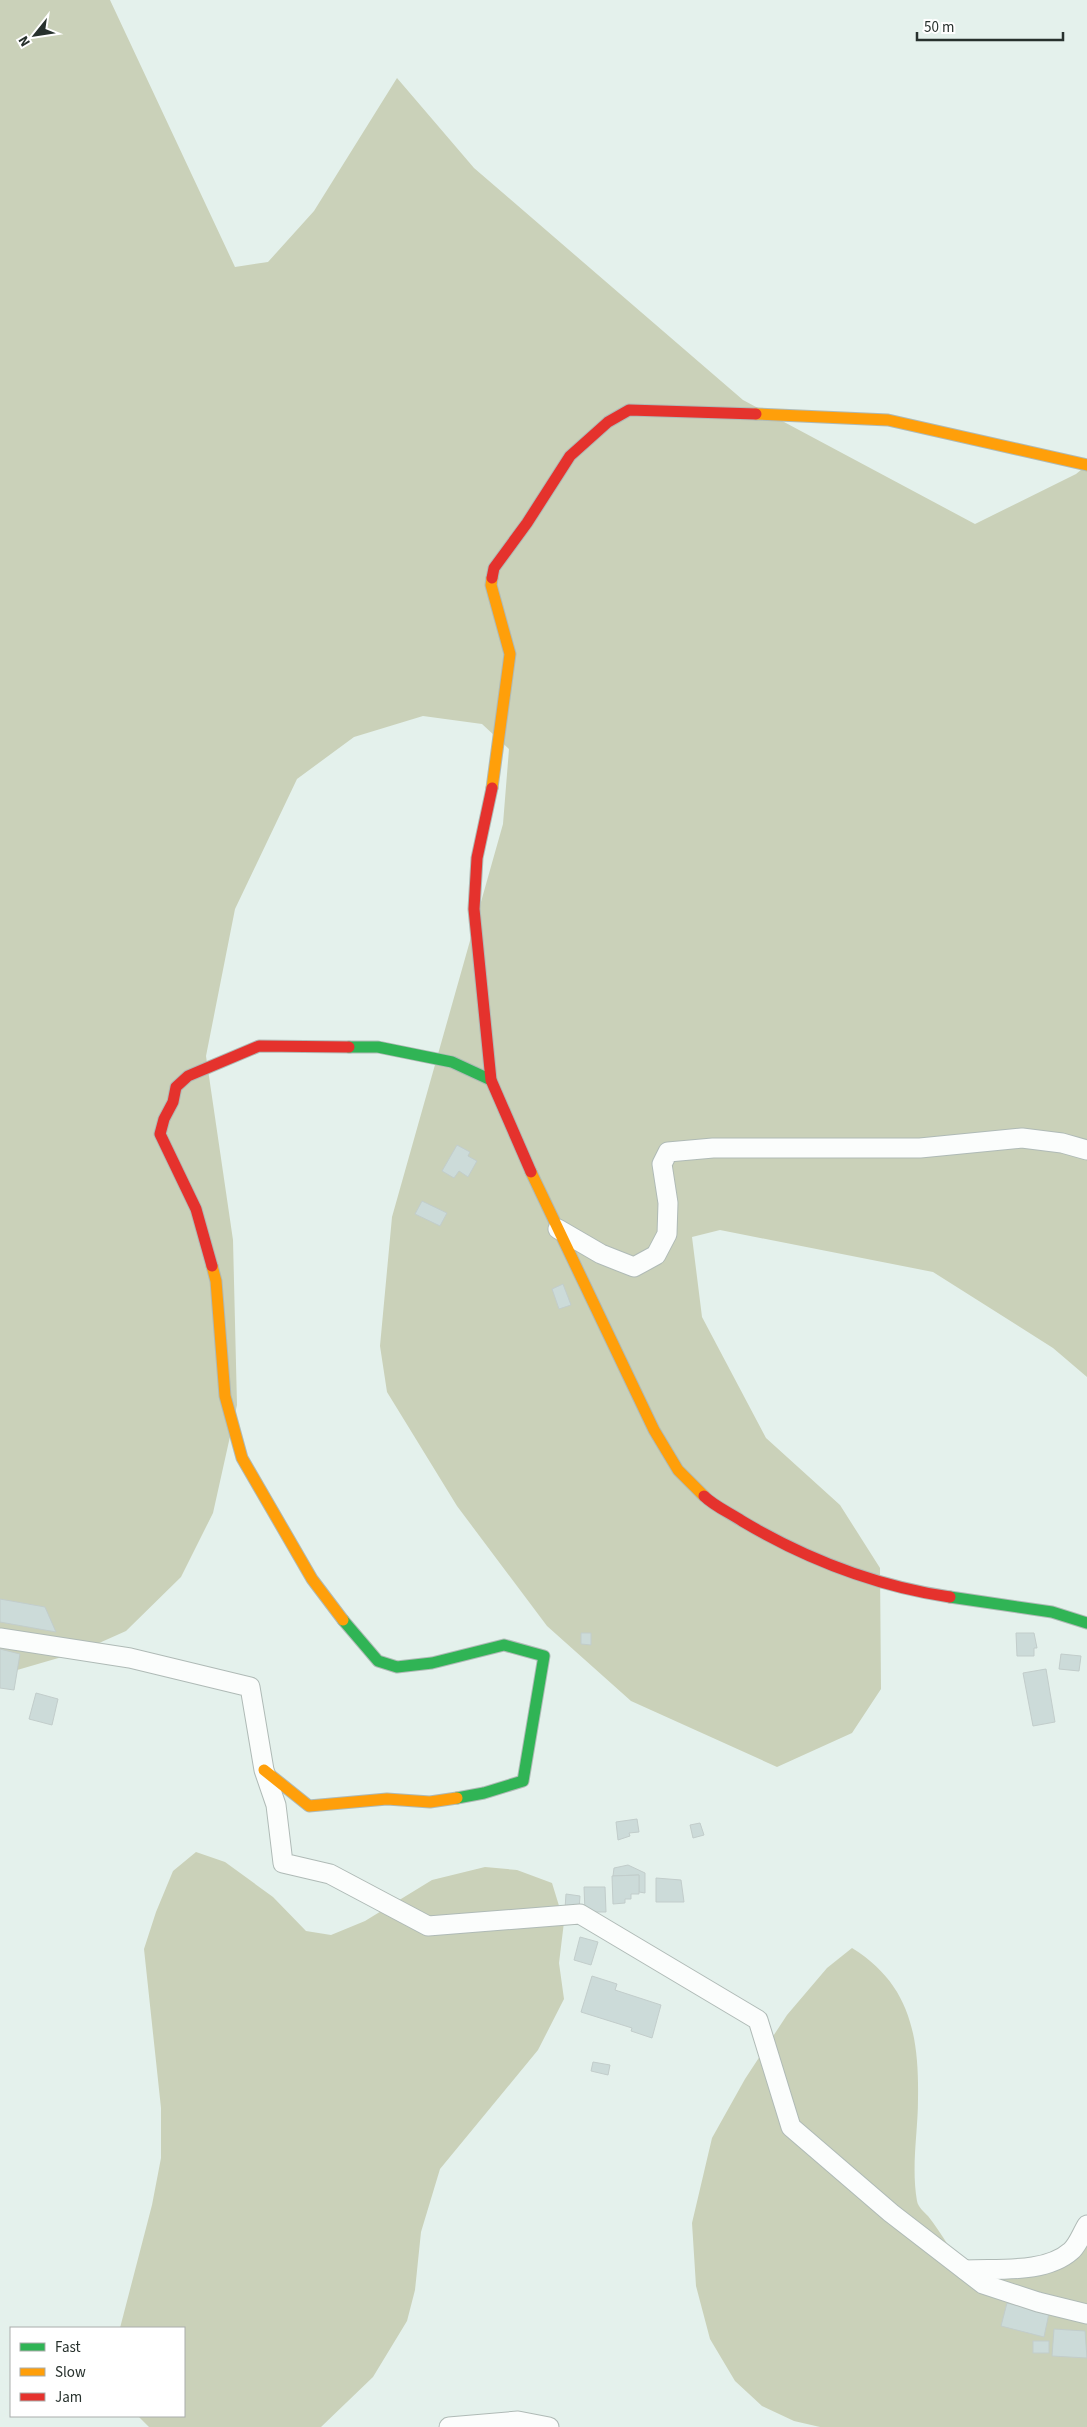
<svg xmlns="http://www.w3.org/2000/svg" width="1087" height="2427" viewBox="0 0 1087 2427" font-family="'Source Sans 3',sans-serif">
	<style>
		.forest { fill: #cad1b9 }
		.building { fill: #ccdbd9; stroke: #c2cdcb }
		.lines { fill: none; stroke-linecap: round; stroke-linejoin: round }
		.street-casing { stroke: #afbab6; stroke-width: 21 }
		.fast-casing { stroke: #afbab6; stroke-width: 13 }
		.slow-casing { stroke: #afbab6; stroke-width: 13 }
		.jam-casing { stroke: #afbab6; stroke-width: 13 }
		.street { stroke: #fbfdfc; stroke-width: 19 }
		.fast { stroke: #30b455; stroke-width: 11 }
		.slow { stroke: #ff9f0a; stroke-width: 11 }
		.jam { stroke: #e5322d; stroke-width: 11 }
	</style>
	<rect width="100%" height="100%" fill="#e4f1ec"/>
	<g class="forest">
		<path d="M0 0H110L235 267 268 262 314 211 397 78 474 168 743 400 975 524 1076 474 1087 465V1377L1053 1348 933 1272 720 1230 692 1237 702 1317 766 1438 840 1505 880 1568 881 1689 852 1733 777 1767 631 1701 547 1626 457 1506 387 1392 380 1346 392 1217 503 824 509 749 482 724 423 716 354 737 297 779 235 909 206 1056 233 1240 237 1405 213 1513 181 1577 126 1631 79 1652 0 1675Z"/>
		<path d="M196 1852 225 1862 273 1897 306 1931 331 1935 365 1921 432 1880 485 1867 517 1870 552 1883 564 1922 559 1963 564 1999 538 2050 440 2169 421 2232 415 2290 407 2321 373 2377 321 2427H149L138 2416H184V2328H120L152 2205 161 2158V2108L144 1949 156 1912 173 1871Z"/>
		<path d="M852 1948C910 1984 919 2035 918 2099 918 2133 911 2166 917 2201 918 2207 924 2212 928 2216 942 2234 953 2253 965 2273H1010L1087 2245V2427H820L794 2421 762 2406 735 2381 710 2339 696 2286 692 2223 712 2138 745 2079 787 2015 827 1968Z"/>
	</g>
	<g class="building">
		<path d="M457 1145 470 1152 468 1156 477 1161 468 1177 459 1171 454 1178 442 1171Z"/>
		<path d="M422 1201 447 1213 440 1226 415 1214Z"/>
		<path d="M563 1284 571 1305 559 1309 552 1289Z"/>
		<path d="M0 1599 45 1607 56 1632 0 1622Z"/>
		<path d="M581 1633H591V1645L581 1644Z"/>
		<path d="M1016 1633H1034L1037 1648H1034V1656H1017Z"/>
		<path d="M0 1649 20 1654 14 1690 0 1688Z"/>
		<path d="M1061 1654 1081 1656 1079 1671 1059 1669Z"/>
		<path d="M1046 1669 1055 1722 1033 1726 1023 1673Z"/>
		<path d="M36 1693 58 1699 52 1725 29 1719Z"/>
		<path d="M637 1819 639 1832 629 1833 630 1836 618 1840 616 1822Z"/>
		<path d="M700 1823 704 1835 693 1838 690 1825Z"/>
		<path d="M628 1865 645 1873V1893L639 1892V1875L613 1876 614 1868Z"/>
		<path d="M639 1875V1894H631V1899H625V1903L613 1904 612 1876Z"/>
		<path d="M656 1878 681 1880 684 1902H656Z"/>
		<path d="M584 1887H605L606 1912H585Z"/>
		<path d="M566 1894 580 1896 579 1910 565 1909Z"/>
		<path d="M580 1937 598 1942 591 1965 574 1960Z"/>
		<path d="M592 1976 617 1984 615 1990 661 2005 652 2038 631 2031 632 2028 581 2012Z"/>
		<path d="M593 2062 610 2065 608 2075 591 2071Z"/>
		<path d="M1007 2303 1049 2313 1044 2337 1001 2326Z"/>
		<path d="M1054 2329 1085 2331 1087 2358 1052 2356Z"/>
		<rect x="1033" y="2341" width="16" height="12"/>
	</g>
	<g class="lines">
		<g class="street-casing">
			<g id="street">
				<path d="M558 1229 601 1254 634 1267 656 1255 667 1234 668 1203 662 1164 668 1152 713 1148H920L1022 1138 1062 1143 1087 1150"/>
				<path d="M0 1638 130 1658 250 1687 264 1770 276 1805 283 1863 330 1874 428 1926 580 1914 758 2020 791 2127 891 2213 983 2284 1038 2302 1087 2314"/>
				<path d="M965 2270C998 2268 1045 2274 1071 2251 1078 2245 1082 2233 1087 2225"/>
				<path d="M449 2427 518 2421 549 2427"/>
			</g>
		</g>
		<g class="fast-casing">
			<g id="fast">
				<path d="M349 1047H378L452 1062 491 1080"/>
				<path d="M950 1597 1052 1612 1087 1623"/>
				<path d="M343 1620 378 1661 397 1667 432 1663 504 1645 544 1656 523 1781 484 1793 457 1798"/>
			</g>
		</g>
		<g class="slow-casing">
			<g id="slow">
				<path d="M756 414 888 420 1087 465"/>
				<path d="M492 788 510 654 491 585 492 578"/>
				<path d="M531 1172 654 1430 678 1470 704 1496"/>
				<path d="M212 1266 216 1281 225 1396 242 1458 312 1579 343 1620"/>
				<path d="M264 1770 309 1806 387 1799 430 1802 457 1798"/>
			</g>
		</g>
		<g class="jam-casing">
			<g id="jam">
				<path d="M492 578 494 568 527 523 570 456 608 422 629 410 756 414"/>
				<path d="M492 788 477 858 474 909 491 1080 531 1172"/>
				<path d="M212 1266 196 1209 160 1134 164 1119 173 1102 176 1087 188 1076 259 1046 349 1047"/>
				<path d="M704 1496C714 1506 730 1513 742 1521 806 1559 876 1586 950 1597"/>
			</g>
		</g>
		<use href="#street" class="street"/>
		<use href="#fast" class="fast"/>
		<use href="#slow" class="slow"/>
		<use href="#jam" class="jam"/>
	</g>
	<rect x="10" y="2327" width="175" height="90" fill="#ffffff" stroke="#a9adab"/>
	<rect x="20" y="2343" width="25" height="8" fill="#30b455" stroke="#a9adab"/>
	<text x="55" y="2352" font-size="15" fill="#27312d">Fast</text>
	<rect x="20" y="2368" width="25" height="8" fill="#ff9f0a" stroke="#a9adab"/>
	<text x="55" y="2377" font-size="15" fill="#27312d">Slow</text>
	<rect x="20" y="2393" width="25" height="8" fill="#e5322d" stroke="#a9adab"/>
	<text x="55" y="2402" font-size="15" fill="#27312d">Jam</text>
	<g transform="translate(35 35) rotate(240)" stroke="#ffffff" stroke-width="4" paint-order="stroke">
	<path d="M0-4L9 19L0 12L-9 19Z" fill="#27312d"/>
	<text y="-8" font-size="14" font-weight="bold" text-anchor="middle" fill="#27312d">N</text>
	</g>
	<path d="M917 32v8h146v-8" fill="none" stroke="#27312d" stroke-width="2.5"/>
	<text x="924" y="32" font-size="15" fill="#27312d" stroke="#ffffff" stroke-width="4" paint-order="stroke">50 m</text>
</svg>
